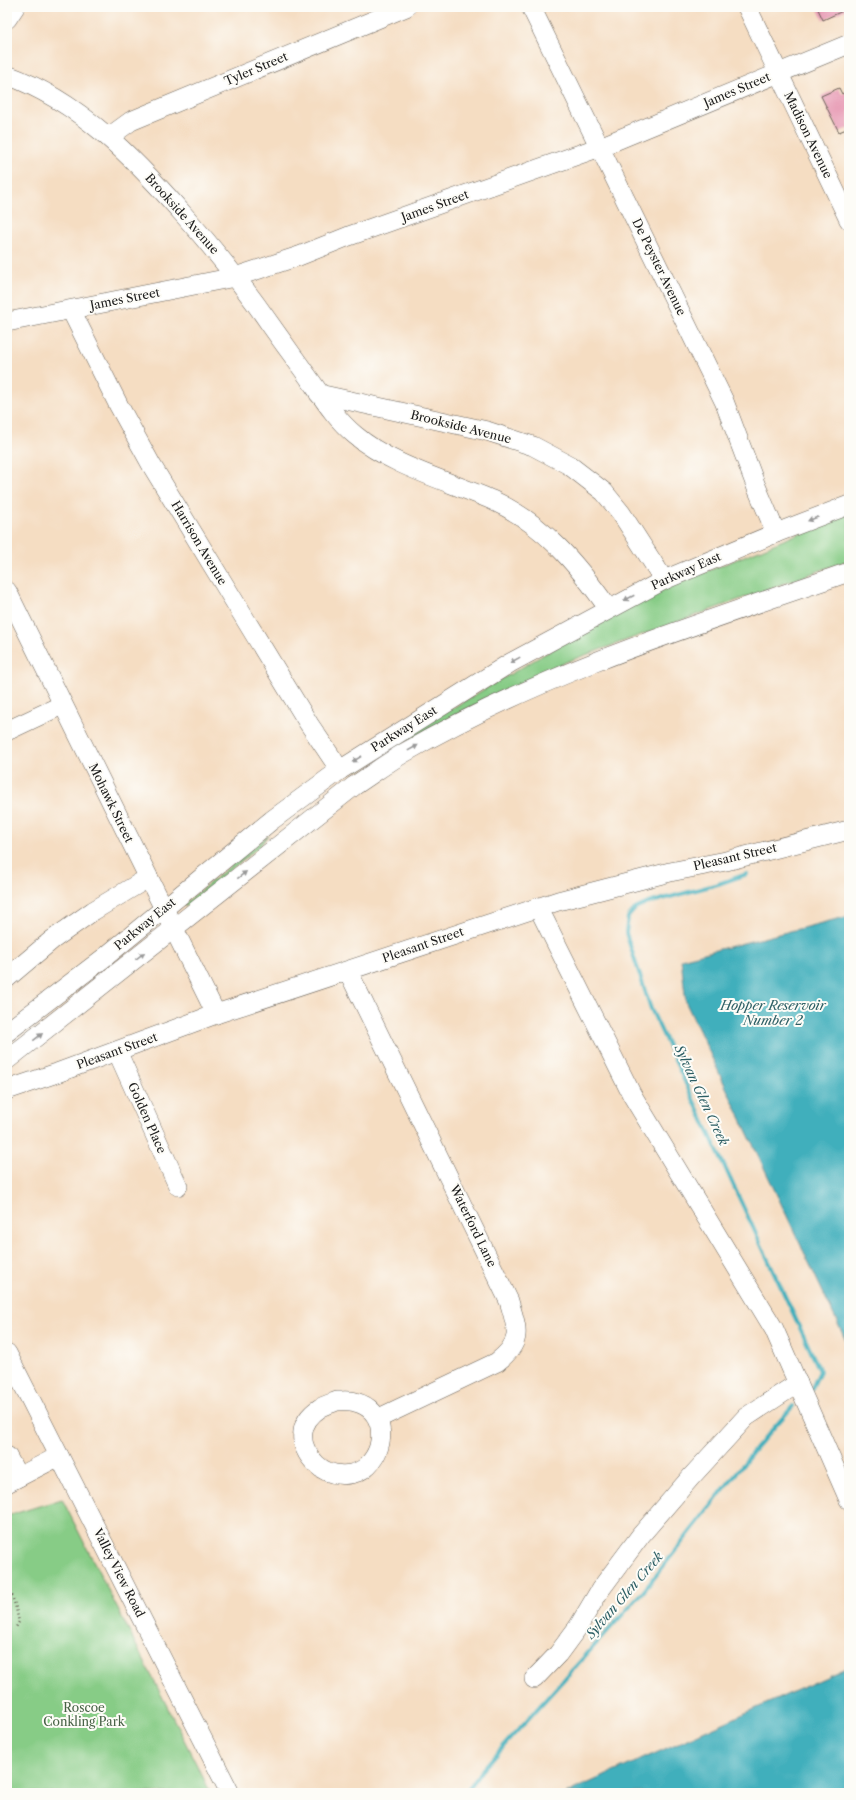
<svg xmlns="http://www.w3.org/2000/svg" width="856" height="1800" viewBox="0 0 856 1800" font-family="'Libre Caslon Text',serif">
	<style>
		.green { fill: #87cc86; stroke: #527451 }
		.water { fill: #40afbc; stroke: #2e666c }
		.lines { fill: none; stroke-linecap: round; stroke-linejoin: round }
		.stream { stroke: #40afbc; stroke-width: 4 }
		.building { fill: #e695b1 }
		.minor-casing { stroke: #686056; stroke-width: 20 }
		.path { stroke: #686056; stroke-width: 2.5; stroke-dasharray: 1 3; stroke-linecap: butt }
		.minor { stroke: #fff; stroke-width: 19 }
		.oneway { fill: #999 }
		.labels { text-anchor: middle; stroke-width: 4; stroke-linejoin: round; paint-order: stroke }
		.street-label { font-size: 12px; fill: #1c1c1c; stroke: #fdfcf7 }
		.park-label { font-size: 12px; fill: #476246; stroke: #fdfcf7 }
		.water-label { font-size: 13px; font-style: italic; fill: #2c5e64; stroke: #fdfcf7 }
	</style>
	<rect width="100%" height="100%" fill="#fdfcf7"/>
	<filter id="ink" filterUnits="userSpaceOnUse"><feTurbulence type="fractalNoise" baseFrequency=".025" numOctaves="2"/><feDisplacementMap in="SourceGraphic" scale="8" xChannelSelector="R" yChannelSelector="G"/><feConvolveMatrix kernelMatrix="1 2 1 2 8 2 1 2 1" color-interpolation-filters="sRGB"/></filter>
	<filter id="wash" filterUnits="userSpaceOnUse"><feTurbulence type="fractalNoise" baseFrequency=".012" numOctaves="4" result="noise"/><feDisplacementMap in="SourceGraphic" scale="16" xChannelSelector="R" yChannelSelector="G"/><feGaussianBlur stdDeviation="0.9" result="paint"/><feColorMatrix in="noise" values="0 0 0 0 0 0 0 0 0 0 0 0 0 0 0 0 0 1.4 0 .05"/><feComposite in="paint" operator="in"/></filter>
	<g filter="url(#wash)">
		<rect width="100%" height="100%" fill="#f5ddc2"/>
		<g class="green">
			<path d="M849 513V560L566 662 463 711 403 743 359 770 357 769 398 740 635 601Z"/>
			<path d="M268 835 260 846 185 907 184 904Z"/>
			<path d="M62 1499 211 1793H7V1516Z"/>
		</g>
		<g class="water">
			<path d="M849 916V1351L846 1341 686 1003 681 959Z"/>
			<path d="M849 1667V1793H566Z"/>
		</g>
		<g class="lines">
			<g class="stream">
				<path d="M747 874 718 884 648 903 635 909 628 917 626 933 651 1009 820 1371 810 1392"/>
				<path d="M466 1793 481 1771 643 1592 756 1448 793 1406"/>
			</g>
		</g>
		<g id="blocks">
			<g class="building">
				<path d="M817 7H849V8L823 20Z"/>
				<path d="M839 88 842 94 849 90V128L839 132 821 96Z"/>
			</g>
		</g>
	</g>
	<g filter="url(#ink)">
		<use href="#blocks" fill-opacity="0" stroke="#686056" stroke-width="1"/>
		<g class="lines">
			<g class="minor-casing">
				<g id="minor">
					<path d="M531 7 724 401 756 486 776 533"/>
					<path d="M747 7 849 220"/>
					<path d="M7 19 15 7"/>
					<path d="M7 75C79 101 134 158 183 214 214 249 243 285 270 324 284 344 299 364 313 384 326 403 338 421 355 435 391 466 449 481 492 500 543 523 577 564 608 608"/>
					<path d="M109 137 131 121 406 7"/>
					<path d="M71 310 119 406 152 466 309 724 340 770"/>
					<path d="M7 322 235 277 299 256 349 236 600 147 849 44"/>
					<path d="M319 394 487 431 533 446 569 465 604 492 621 513 664 580"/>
					<path d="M7 591 216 1014"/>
					<path d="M7 731 62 705"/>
					<path d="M538 907 632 1095 774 1329 849 1500"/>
					<path d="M348 971 509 1301C517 1329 524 1341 497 1362L379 1418"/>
					<path d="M7 978 52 940 93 911 148 878"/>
					<path d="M7 1032 105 957 272 820 340 770 510 663 664 580 776 533 849 505"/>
					<path d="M117 1051 178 1186"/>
					<path d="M7 1060 354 786C371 775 387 763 404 753 543 672 698 624 849 572"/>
					<path d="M7 1090 57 1073 216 1014 558 901 670 872 726 861 849 830"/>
					<path d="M7 1353 230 1793"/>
					<path d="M337 1401C343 1401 350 1400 355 1402 385 1409 388 1445 368 1465 354 1479 329 1477 316 1464 298 1446 297 1423 320 1408 325 1405 332 1403 337 1401Z"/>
					<path d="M7 1456 18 1477"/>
					<path d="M7 1483 59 1456"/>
					<path d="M534 1679 558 1654 578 1627 600 1590 641 1535 691 1477 746 1417 798 1383"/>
				</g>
			</g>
			<path class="path" d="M7 1580 16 1608 19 1622 15 1629"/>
			<use href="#minor" class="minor"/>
		</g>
		<defs><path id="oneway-solid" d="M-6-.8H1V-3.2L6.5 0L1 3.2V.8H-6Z"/></defs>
		<g class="oneway">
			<use href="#oneway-solid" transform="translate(813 519) rotate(159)"/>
			<use href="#oneway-solid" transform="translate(629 598) rotate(153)"/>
			<use href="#oneway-solid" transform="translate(515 660) rotate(151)"/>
			<use href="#oneway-solid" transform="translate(413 748) rotate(-29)"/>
			<use href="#oneway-solid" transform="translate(357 759) rotate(148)"/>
			<use href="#oneway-solid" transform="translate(242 875) rotate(-38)"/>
			<use href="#oneway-solid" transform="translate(140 956) rotate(-38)"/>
			<use href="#oneway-solid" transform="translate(38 1037) rotate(-38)"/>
		</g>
	</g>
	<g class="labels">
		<g class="street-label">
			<text transform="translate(256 69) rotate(-23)" y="4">Tyler Street</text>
			<text transform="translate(737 90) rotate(-23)" y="4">James Street</text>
			<text transform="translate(808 135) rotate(64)" y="4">Madison Avenue</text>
			<text transform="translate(435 206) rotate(-20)" y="4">James Street</text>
			<text transform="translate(182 214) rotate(48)" y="4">Brookside Avenue</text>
			<text transform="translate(659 267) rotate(64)" y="4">De Peyster Avenue</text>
			<text transform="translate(125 299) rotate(-11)" y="4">James Street</text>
			<text transform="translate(461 427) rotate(14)" y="4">Brookside Avenue</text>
			<text transform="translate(199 543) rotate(59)" y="4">Harrison Avenue</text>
			<text transform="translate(686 571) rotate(-24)" y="4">Parkway East</text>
			<text transform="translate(404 729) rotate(-32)" y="4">Parkway East</text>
			<text transform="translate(111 803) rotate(64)" y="4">Mohawk Street</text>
			<text transform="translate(735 857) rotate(-13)" y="4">Pleasant Street</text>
			<text transform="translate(145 924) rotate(-39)" y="4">Parkway East</text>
			<text transform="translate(423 945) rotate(-19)" y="4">Pleasant Street</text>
			<text transform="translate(117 1051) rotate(-20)" y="4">Pleasant Street</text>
			<text transform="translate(147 1118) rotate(66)" y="4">Golden Place</text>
			<text transform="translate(473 1226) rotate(64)" y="4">Waterford Lane</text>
			<text transform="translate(119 1573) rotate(63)" y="4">Valley View Road</text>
		</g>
		<g class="park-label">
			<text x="84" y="1712">Roscoe<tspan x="84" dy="14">Conkling Park</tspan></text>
		</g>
		<g class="water-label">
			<text x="773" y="1010">Hopper Reservoir<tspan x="773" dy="15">Number 2</tspan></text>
			<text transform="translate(702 1095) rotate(65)" y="5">Sylvan Glen Creek</text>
			<text transform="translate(624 1595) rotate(-49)" y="5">Sylvan Glen Creek</text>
		</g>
	</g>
	<rect width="856" height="1800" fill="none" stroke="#fdfcf7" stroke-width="24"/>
</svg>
